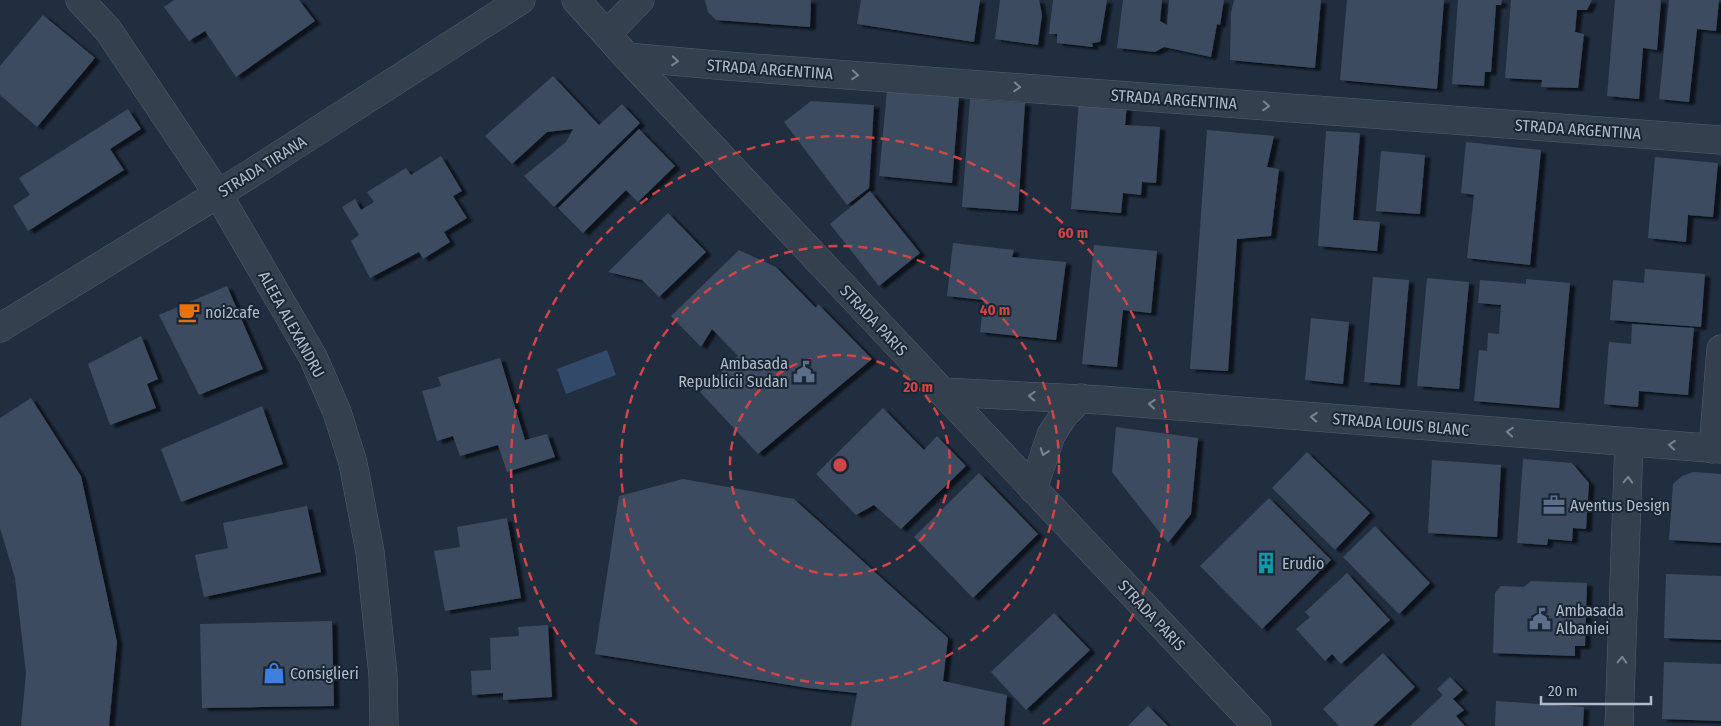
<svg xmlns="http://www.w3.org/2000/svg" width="1721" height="726" viewBox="0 0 1721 726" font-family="'Fira Sans Condensed',sans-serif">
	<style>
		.water { fill: #334969 }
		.building { fill: #3c4b60; filter: url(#shadow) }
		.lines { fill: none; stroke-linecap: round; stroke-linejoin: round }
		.minor-casing { stroke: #535e6d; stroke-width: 29 }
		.minor { stroke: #35404f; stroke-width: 28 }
		.oneway { stroke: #798493 }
		.ring { fill: none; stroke: #cf4548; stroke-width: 2.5; stroke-dasharray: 9 6 }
		.labels { text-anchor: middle; stroke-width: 4; stroke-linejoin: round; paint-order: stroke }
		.street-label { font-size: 16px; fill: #b1bbca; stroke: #1a2534 }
		.poi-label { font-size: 16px; fill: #b1bbca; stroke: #1a2534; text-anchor: start }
		.centre { fill: #cf4548; stroke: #1a2534; stroke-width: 2.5 }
		.ring-label { font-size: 15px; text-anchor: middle; font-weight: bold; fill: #cf4548; stroke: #1a2534; stroke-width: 4; stroke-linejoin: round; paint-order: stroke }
	</style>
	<defs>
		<filter id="shadow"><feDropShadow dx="5.5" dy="3" stdDeviation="1" flood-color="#0009"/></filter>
	</defs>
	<rect width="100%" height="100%" fill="#212e40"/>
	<path class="water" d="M607 350 616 375 566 394 557 369Z"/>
	<g class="building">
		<path d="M174 0H299L315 21 236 77 205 31 189 41 164 7Z"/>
		<path d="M705 0H811L810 27 716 20 708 12Z"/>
		<path d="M861 0H980L974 42 857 24Z"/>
		<path d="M1000 0H1039L1042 15 1038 45 995 39Z"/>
		<path d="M1053 0H1107L1100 42 1092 43 1093 47 1057 43V34H1049Z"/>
		<path d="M1123 0H1162L1160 21 1167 25 1169 0H1224L1220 25 1217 24 1211 57 1164 47 1155 52 1117 48Z"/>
		<path d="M1234 0H1321L1315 68 1230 60 1231 13Z"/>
		<path d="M1347 0H1444L1437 89 1340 80Z"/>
		<path d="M1458 0H1502L1501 5H1496L1491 72H1485L1484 86 1452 84Z"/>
		<path d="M1511 0H1592L1587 10H1577L1575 32 1584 34 1578 88 1541 87 1542 80 1505 78Z"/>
		<path d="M1615 0H1661L1657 50 1643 48 1639 99 1607 96Z"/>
		<path d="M1669 0H1719L1716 31 1697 29 1689 102 1659 99Z"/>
		<path d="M43 15 95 58 37 127 0 95V66Z"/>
		<path d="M553 76 599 125 622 104 640 123 554 207 524 176 566 142 573 129 547 132 512 164 485 136Z"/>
		<path d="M887 91 959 97 952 183 879 176Z"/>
		<path d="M970 99 1025 103 1018 211 962 207Z"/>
		<path d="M1079 100 1127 103 1125 125 1160 127 1156 183 1142 182 1141 195 1123 193 1121 213 1071 209Z"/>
		<path d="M811 101 874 105 869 188 847 205 784 122Z"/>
		<path d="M128 109 141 129 110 149 124 170 28 231 13 206 30 195 19 178Z"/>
		<path d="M639 129 675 166 638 202 626 190 583 233 558 208Z"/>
		<path d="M1207 130 1274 136 1267 167 1279 169 1271 236 1237 239 1228 371 1190 369Z"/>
		<path d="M1326 131 1360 133 1353 220 1380 222 1377 251 1318 246Z"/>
		<path d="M1466 142 1541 150 1530 265 1467 258 1474 195 1461 193Z"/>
		<path d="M1381 151 1425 155 1420 214 1376 211Z"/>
		<path d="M441 156 462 191 453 196 467 218 444 232 450 242 423 259 419 252 370 278 351 241 359 235 342 207 355 199 361 210 374 202 367 192 406 168 411 175Z"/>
		<path d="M1655 157 1718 163 1713 217 1688 215 1686 242 1648 238Z"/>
		<path d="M870 191 920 253 879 286 830 224Z"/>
		<path d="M668 213 706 252 659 297 642 280 608 272Z"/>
		<path d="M953 243 1014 250 1012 257 1066 262 1056 340 980 332 984 300 947 296Z"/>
		<path d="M1094 245 1157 251 1151 313 1123 310 1117 367 1082 364Z"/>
		<path d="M739 250 776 267 816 308 818 304 872 359 758 454 700 392 738 356 712 329 701 347 671 316Z"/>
		<path d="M1645 269 1705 274 1701 327 1610 320 1613 280 1644 283Z"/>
		<path d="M1373 277 1409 280 1400 385 1364 382Z"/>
		<path d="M1427 278 1469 282 1459 389 1417 386Z"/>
		<path d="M1526 279 1570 283 1559 408 1474 401 1479 350 1487 351 1488 333 1499 334 1501 305 1478 303 1480 280 1526 284Z"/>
		<path d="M227 286 263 369 199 395 159 315Z"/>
		<path d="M1311 318 1349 322 1343 384 1305 380Z"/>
		<path d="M1632 324 1694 328 1688 395 1639 391 1638 407 1604 404 1609 342 1631 344Z"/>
		<path d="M141 336 158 379 147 384 156 408 110 425 88 364Z"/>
		<path d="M500 358 525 440 547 434 555 457 507 472 498 445 460 456 453 436 437 441 422 391 441 386 438 377Z"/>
		<path d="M31 398 81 476 117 642 109 726H21L26 673 15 578 0 528V418Z"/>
		<path d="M262 406 283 464 181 502 161 449Z"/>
		<path d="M883 408 924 450 937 436 966 466 901 529 874 505 856 515 816 474Z"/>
		<path d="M1116 427 1198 438 1191 514 1168 543 1112 472Z"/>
		<path d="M1307 452 1370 513 1335 550 1272 488Z"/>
		<path d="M1523 459 1572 463 1589 483 1586 529 1573 528 1572 541 1548 539 1547 545 1517 543Z"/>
		<path d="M1432 460 1501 465 1497 537 1428 533Z"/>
		<path d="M1693 472 1721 474V543L1669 540 1673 484 1682 476Z"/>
		<path d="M979 473 1038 534 973 598 914 537Z"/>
		<path d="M683 479 794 499 948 638 943 681 1007 695 1004 726H851L857 693 808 688 595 654 619 496Z"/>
		<path d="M1269 498 1331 560 1262 629 1200 566Z"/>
		<path d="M307 506 321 572 204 597 195 555 228 548 223 523Z"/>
		<path d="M507 518 521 598 445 611 434 551 460 547 457 527Z"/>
		<path d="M1375 526 1430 583 1399 614 1343 557Z"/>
		<path d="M1347 573 1390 620 1341 664 1332 654 1325 661 1296 629 1310 617 1305 612Z"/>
		<path d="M1666 574 1721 576V640L1664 638Z"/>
		<path d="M1531 581 1587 583 1585 646H1575V656L1493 653 1495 593 1501 586 1524 587Z"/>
		<path d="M1054 613 1090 650 1026 710 991 672Z"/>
		<path d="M332 621 334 706 202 708 200 624Z"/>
		<path d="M548 625 552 697 503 700V693L472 695 471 671 491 670 490 638 519 636 518 627Z"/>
		<path d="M1383 653 1415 687 1373 726H1339L1323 709Z"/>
		<path d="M1664 662 1721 664V721L1662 719Z"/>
		<path d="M1450 677 1463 690 1453 699 1464 710 1456 716 1465 726H1410L1443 695 1437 689Z"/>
		<path d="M1496 701 1584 707 1583 726H1495Z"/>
		<path d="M1148 706 1168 726H1128Z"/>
	</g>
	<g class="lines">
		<g class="minor-casing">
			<g id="minor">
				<path d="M80 0 108 30 218 194 313 357 337 412 353 463 370 552 383 675 384 726"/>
				<path d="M576 0 627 57 1257 726"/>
				<path d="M607 34 640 0"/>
				<path d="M627 57 727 66 1721 140"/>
				<path d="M0 328 255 171 521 0"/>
				<path d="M942 392 1101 400 1721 449"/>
				<path d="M1713 449 1721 349"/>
				<path d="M1033 489 1051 435 1064 415 1081 398"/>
				<path d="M1619 726 1629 442"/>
			</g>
		</g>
		<use href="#minor" class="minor"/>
	</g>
	<defs><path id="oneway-chevron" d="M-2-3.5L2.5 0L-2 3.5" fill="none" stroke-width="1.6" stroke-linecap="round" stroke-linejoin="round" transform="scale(1.25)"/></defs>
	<g class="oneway">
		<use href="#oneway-chevron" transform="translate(675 61) rotate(5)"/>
		<use href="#oneway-chevron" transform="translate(855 75) rotate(4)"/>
		<use href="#oneway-chevron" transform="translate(1017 87) rotate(4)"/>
		<use href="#oneway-chevron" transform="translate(1266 106) rotate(4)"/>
		<use href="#oneway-chevron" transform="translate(1032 396) rotate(-177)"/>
		<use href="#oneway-chevron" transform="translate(1152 404) rotate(-175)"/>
		<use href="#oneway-chevron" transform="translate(1314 417) rotate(-175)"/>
		<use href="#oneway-chevron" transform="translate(1510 432) rotate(-175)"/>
		<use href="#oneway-chevron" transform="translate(1672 445) rotate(-175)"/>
		<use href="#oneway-chevron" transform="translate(1044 452) rotate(110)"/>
		<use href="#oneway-chevron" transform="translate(1628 480) rotate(-88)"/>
		<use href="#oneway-chevron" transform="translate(1622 660) rotate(-88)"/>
	</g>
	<g class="ring">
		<circle cx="840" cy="465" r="110"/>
		<circle cx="840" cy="465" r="219"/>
		<path d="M637 724A329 329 0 1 1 1043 724"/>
	</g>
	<defs>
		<g id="cafe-bare" transform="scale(1.725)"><path d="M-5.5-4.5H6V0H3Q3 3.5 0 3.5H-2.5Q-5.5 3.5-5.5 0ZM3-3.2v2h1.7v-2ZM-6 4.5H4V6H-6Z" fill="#e8710a" stroke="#1a2534" stroke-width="2.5" paint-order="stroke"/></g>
		<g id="civic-bare" transform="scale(1.725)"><path d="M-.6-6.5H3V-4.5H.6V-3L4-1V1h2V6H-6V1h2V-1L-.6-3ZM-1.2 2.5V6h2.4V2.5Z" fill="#5c6f8a" stroke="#1a2534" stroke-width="2.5" paint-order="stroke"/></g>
		<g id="office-bare" transform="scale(1.725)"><path d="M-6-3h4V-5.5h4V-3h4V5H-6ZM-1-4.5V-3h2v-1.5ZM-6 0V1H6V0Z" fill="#5c6f8a" stroke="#1a2534" stroke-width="2.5" paint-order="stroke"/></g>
		<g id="building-bare" transform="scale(1.725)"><path d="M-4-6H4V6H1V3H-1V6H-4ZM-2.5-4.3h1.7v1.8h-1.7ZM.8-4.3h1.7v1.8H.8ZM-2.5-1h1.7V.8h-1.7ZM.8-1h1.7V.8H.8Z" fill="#0f9aa8" stroke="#1a2534" stroke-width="2.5" paint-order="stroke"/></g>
		<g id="shop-bare" transform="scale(1.725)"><path d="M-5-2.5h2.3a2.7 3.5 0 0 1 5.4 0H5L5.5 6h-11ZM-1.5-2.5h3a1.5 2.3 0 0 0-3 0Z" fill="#3f7fe0" stroke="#1a2534" stroke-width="2.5" paint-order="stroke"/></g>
	</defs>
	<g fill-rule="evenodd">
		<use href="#cafe-bare" x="189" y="312"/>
		<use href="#civic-bare" x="804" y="372"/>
		<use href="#office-bare" x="1554" y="505"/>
		<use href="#building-bare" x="1266" y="563"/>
		<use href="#civic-bare" x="1540" y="619"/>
		<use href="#shop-bare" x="274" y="673"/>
	</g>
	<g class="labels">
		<g class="street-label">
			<text transform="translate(770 69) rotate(4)" y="6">STRADA ARGENTINA</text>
			<text transform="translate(1174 99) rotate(4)" y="6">STRADA ARGENTINA</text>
			<text transform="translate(1578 129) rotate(4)" y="6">STRADA ARGENTINA</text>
			<text transform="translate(262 166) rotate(-32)" y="6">STRADA TIRANA</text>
			<text transform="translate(874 320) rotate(47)" y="6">STRADA PARIS</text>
			<text transform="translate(292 324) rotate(61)" y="6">ALEEA ALEXANDRU</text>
			<text transform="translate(1401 424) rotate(5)" y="6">STRADA LOUIS BLANC</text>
			<text transform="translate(1152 615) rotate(47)" y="6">STRADA PARIS</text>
		</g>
		<g class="poi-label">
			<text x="205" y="318">noi2cafe</text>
			<text x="788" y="369" text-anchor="end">Ambasada<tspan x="788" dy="18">Republicii Sudan</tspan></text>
			<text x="1570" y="511">Aventus Design</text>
			<text x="1282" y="569">Erudio</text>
			<text x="1556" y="616">Ambasada<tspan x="1556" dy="18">Albaniei</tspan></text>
			<text x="290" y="679">Consiglieri</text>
		</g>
	</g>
	<circle cx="840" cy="465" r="8" class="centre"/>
	<g class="ring-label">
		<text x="1073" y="238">60 m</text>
		<text x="995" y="315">40 m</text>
		<text x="918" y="392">20 m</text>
	</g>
	<path d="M1541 696v8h110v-8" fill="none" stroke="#b1bbca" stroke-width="2.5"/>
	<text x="1548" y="696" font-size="15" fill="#b1bbca" stroke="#1a2534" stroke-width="4" paint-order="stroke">20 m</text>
</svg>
